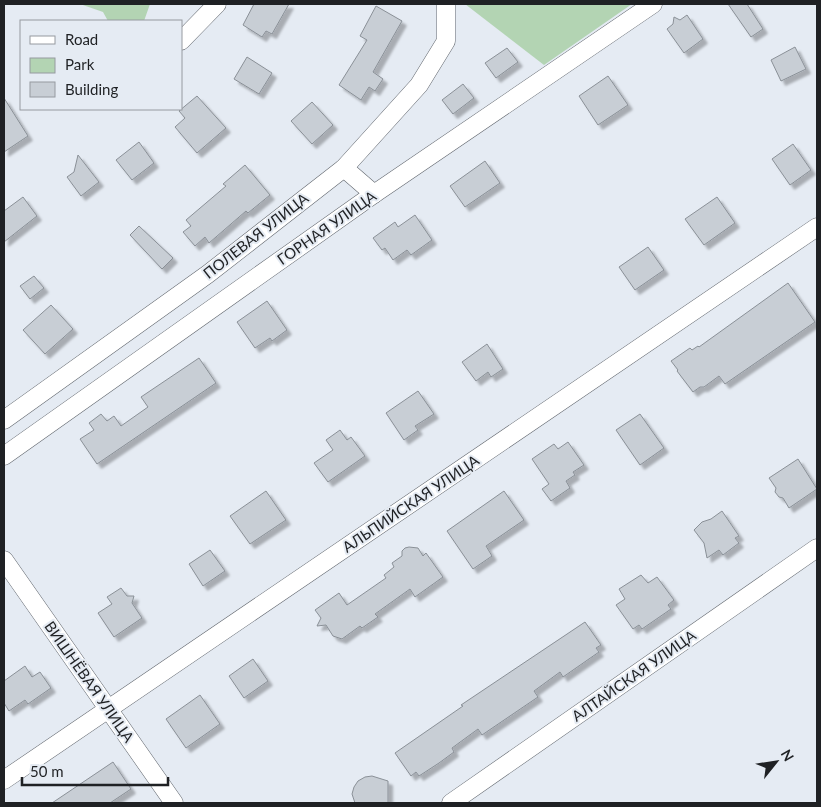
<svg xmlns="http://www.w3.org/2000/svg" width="821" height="807" viewBox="0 0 821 807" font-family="Lato,sans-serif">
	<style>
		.green { fill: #b3d4b3 }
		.building { fill: #c8ced5; stroke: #8a9097; filter: url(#shadow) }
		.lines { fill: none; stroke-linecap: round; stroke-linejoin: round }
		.street-casing { stroke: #62676e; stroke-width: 19 }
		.street { stroke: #fff; stroke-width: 18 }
		.labels { text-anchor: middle; stroke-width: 4; stroke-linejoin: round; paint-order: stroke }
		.street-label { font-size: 15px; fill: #1f2124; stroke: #e5ebf3 }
	</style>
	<defs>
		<filter id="shadow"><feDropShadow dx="4.5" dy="4.5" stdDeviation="1" flood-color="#0004"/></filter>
	</defs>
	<rect width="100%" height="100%" fill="#e5ebf3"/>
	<g class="green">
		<path d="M80 4H150L144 21H108L103 12Z"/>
		<path d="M465 4H632L544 65Z"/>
	</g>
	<g class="building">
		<path d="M254 4H289L272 34 266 31 262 37 243 25Z"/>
		<path d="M728 4H747L763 29 751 37Z"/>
		<path d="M376 6 402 21 373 72 383 79 375 91 369 87 361 100 339 85 367 40 360 36Z"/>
		<path d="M687 15 703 39 684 53 667 29 673 24 674 17 680 20Z"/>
		<path d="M795 47 806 69 781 81 771 60Z"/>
		<path d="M507 48 518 62 496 78 485 63Z"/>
		<path d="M247 57 272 73 259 94 234 79Z"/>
		<path d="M608 76 628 105 598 125 579 96Z"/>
		<path d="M463 84 474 98 453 114 442 100Z"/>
		<path d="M197 96 226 128 197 153 175 127 185 118 179 111Z"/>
		<path d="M4 98 28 136 4 152Z"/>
		<path d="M312 102 333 125 312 144 291 121Z"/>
		<path d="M139 142 154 163 132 180 116 160Z"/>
		<path d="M793 144 811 170 790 185 772 159Z"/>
		<path d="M78 155 99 182 81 196 67 177 74 172Z"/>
		<path d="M485 161 500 183 465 207 450 186Z"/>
		<path d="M245 165 270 195 248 213 246 211 209 243 205 237 195 246 183 232 191 226 186 220 226 186 223 184Z"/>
		<path d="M23 197 37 216 4 242V211Z"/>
		<path d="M717 197 735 223 704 245 685 219Z"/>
		<path d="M415 215 432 240 411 255 407 250 393 260 385 248 382 250 373 238 395 222 398 227Z"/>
		<path d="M139 226 173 258 162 269 130 235Z"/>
		<path d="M648 247 664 270 635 290 619 267Z"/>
		<path d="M34 276 44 288 30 299 20 286Z"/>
		<path d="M788 283 815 322 725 384 719 376 704 387H700L693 392 677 371 678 370 671 361 690 348 692 350 698 346 699 347Z"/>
		<path d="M267 301 287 330 272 341 270 338 255 348 237 322Z"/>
		<path d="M51 305 73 329 45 354 23 330Z"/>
		<path d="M487 344 503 369 491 377 488 372 476 381 462 362Z"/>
		<path d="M199 358 216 383 97 464 80 439 94 430 89 423 101 414 107 421 114 416 121 426 148 407 141 397Z"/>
		<path d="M418 391 434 414 415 426 418 430 404 440 386 413Z"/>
		<path d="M640 414 664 448 640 465 616 430Z"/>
		<path d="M340 430 347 440 351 437 365 456 328 482 314 463 333 450 326 440Z"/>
		<path d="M568 442 584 465 573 472 575 475 566 481 570 488 551 501 542 489 549 484 532 459 554 444 558 449Z"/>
		<path d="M798 459 817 489 789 508 783 498 779 497 775 492 776 488 769 478Z"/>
		<path d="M266 491 286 520 250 544 230 516Z"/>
		<path d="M504 491 524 520 486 546 492 556 473 569 447 531Z"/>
		<path d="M722 511 739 536 735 538 739 543 723 555 719 550 707 558 704 543 694 530 702 522 711 519Z"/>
		<path d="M409 547 418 548 423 556 426 553 443 577 415 597 410 589 375 614 378 617 362 628 360 626 342 639 333 636 326 625 317 626 321 618 315 610 339 593 347 605 386 578 384 575 394 567 392 563 402 556V551L405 548Z"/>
		<path d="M210 550 225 571 203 586 189 564Z"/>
		<path d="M641 575 648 583 657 577 674 600 668 605 671 609 642 629 639 625 633 629 616 605 625 599 619 589Z"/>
		<path d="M121 588 127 596H134L132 603 142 618 114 637 98 613 112 604 107 597Z"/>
		<path d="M585 622 601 645 596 648 599 652 563 677 560 672 534 691 538 697 482 735 478 729 452 748 454 752 439 763 419 776 416 772 411 776 395 753 463 706 461 705Z"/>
		<path d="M253 659 268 681 244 698 229 676Z"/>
		<path d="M25 666 32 677 40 672 51 688 28 704 25 700 9 711 4 703V681Z"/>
		<path d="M200 695 220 724 186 748 166 719Z"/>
		<path d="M113 762 131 789 110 803H52Z"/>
		<path d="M372 776 388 781V803H355L352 794 354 787 358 781 365 777Z"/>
	</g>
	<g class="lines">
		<g class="street-casing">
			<g id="street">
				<path d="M181 41 217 4"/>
				<path d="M344 168 374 194"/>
				<path d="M4 420 208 274 344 168 419 85 446 41V4"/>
				<path d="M4 456 374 194 653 4"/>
				<path d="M4 560 174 803"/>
				<path d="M4 780 817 227"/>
				<path d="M451 803 817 548"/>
			</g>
		</g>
		<use href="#street" class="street"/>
	</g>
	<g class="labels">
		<g class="street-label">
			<text transform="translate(327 228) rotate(-35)" y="5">ГОРНАЯ УЛИЦА</text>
			<text transform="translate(256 236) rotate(-38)" y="5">ПОЛЕВАЯ УЛИЦА</text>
			<text transform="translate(411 504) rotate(-34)" y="5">АЛЬПИЙСКАЯ УЛИЦА</text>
			<text transform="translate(634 676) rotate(-35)" y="5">АЛТАЙСКАЯ УЛИЦА</text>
			<text transform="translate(89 682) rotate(55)" y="5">ВИШНЁВАЯ УЛИЦА</text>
		</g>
	</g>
	<rect width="821" height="807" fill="none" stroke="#1f2124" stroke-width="10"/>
	<rect x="20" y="20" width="162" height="90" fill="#e5ebf3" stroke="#969aa0"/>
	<rect x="30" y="36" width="25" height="8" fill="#ffffff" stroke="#969aa0"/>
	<text x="65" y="45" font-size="15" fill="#1f2124">Road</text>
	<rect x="30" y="58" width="25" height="15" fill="#b3d4b3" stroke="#969aa0"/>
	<text x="65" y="70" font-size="15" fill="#1f2124">Park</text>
	<rect x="30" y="82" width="25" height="15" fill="#c8ced5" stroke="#969aa0"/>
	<text x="65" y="95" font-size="15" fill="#1f2124">Building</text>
	<g transform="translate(776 762) rotate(60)" stroke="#e5ebf3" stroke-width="4" paint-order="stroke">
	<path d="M0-4L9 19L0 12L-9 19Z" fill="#1f2124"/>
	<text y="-8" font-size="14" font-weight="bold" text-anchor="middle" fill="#1f2124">N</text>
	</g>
	<path d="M22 777v8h146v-8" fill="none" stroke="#1f2124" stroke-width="2.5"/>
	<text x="30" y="777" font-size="15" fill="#1f2124" stroke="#e5ebf3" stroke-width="4" paint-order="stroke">50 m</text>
</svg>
